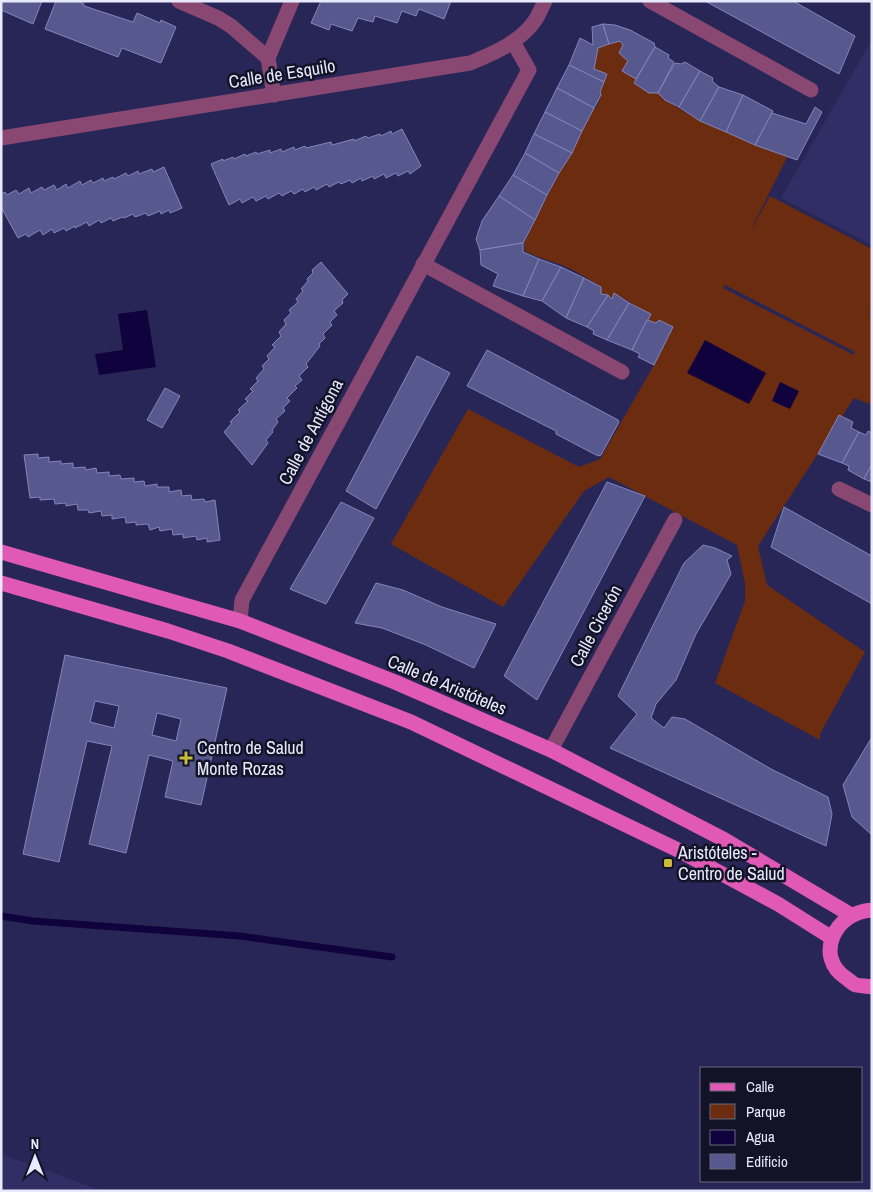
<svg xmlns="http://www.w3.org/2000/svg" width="873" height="1192" viewBox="0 0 873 1192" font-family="'Archivo Narrow',sans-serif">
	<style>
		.built { fill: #312e66 }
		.green { fill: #6c2c0f; fill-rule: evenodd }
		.water { fill: #10023c }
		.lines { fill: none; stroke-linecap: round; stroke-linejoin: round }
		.stream { stroke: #10023c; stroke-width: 7 }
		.building { fill: #57588d; stroke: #8485be; fill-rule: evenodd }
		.minor { stroke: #884871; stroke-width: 15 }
		.major { stroke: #e059b5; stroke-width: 15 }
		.poi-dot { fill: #caba3a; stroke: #131328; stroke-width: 2 }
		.labels { text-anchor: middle; stroke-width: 5; stroke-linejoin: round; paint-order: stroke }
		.street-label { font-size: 18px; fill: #e8e9fc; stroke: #131328 }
		.poi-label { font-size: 18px; fill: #e8e9fc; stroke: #131328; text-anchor: start }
	</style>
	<rect width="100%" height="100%" fill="#282656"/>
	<g class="built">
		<path d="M872 40V245L781 198Z"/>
		<path d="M1 1154 103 1191H1Z"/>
	</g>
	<path class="green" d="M620 41 623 45 619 53 628 61 622 71 637 79 634 83 649 93H658L665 100 700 121 787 157 748 236 770 196 872 249V307L869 316 872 311V405L854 398 758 546 767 585 865 652 820 734V740L715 683 745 601V583L737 545 609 477 584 491 503 607 391 544 468 409 579 467 600 459 654 365 672 327 659 320 656 323 647 320 650 314 614 293 612 299 601 294V287C589 279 576 271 562 265 550 260 537 258 525 251L524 243 546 198 594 108H596L601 96 600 91 607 74 594 69 598 48ZM725 285 855 352 854 355 723 288Z"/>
	<g class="water">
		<path d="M147 310 156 367 99 375 95 354 123 350 118 314Z"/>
		<path d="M705 340 766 373 749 404 687 373Z"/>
		<path d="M780 382 799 391 790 409 772 401Z"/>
	</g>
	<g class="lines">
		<path class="stream" d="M1 916 33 921 240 936 392 957"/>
	</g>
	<g class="building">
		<path d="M1 1H42L33 24 1 10Z"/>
		<path d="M56 1H78L84 4V6L133 22 137 13 160 23 161 20 176 27 161 63 122 48 118 57 45 29Z"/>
		<path d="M321 1H451L444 19 419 9 416 16 402 11 397 23 375 16 373 22 358 18 352 31 331 24 329 30 311 23Z"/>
		<path d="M705 1H793L855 36 839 74Z"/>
		<path d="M603 24 609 44 598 48 594 69 607 74 604 82 569 65 580 38 593 45 592 27Z"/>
		<path d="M603 24 615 25 630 30 654 43 655 47 636 79 622 71 628 61 619 53 623 45 620 41 609 44Z"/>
		<path d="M655 47 669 55 668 58 674 62 658 93H649L634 83Z"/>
		<path d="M685 62 700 71 679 107 665 100 658 93 675 63 681 64Z"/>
		<path d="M569 65 604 82 600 92 601 95 594 108 557 88Z"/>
		<path d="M700 71 713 78 712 81 719 87 700 121 679 107Z"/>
		<path d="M719 87 743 95 726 132 700 121Z"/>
		<path d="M557 88 594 108 582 131 545 112Z"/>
		<path d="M743 95 773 111 755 145 726 132Z"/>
		<path d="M815 107 822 112 797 160 755 145 772 113 806 124Z"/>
		<path d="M545 112 582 131 572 153 534 134Z"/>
		<path d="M402 129 421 166 410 174 408 171 398 176 396 173 386 178 384 174 374 179 373 176 362 181 361 178 352 183 350 180 341 184 339 182 329 187 327 184 316 190 314 187 305 192 303 189 294 194 291 191 282 196 279 193 268 199 266 196 256 201 253 197 242 203 240 199 229 205 211 164 223 159V161L233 157 234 159 245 154 246 156 256 152 257 154 270 150V153L281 149 282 152 294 147 295 150 305 146 306 148 331 142 332 145 354 139V141L366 136 368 138 380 134 381 136 391 131 392 134Z"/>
		<path d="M534 134 572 153 559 173 525 153Z"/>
		<path d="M525 153 559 173 547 195 513 175Z"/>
		<path d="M164 167 182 208 170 213 169 210 161 214 160 211 148 216 146 213 135 217 133 214 124 218 122 217 113 221 111 218 101 223 99 220 89 226 87 222 75 228V226L66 231 64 228 54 233 52 229 43 235 40 230 28 237 26 234 18 238 1 207V194L5 192 7 195 16 190 19 194 29 188 31 193 42 187 44 190 54 185 57 190 66 184 68 188 80 181 82 185 91 180 93 183 103 178 104 181 113 177 114 179 126 173 128 176 138 171 139 174 152 169 153 172Z"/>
		<path d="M513 175 547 195 535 220 499 196Z"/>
		<path d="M499 196 535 220 523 243 480 250 476 239 482 221Z"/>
		<path d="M523 243V252L539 259 523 296 493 286 498 274 481 265 480 250Z"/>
		<path d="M539 259 561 267 542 301 523 296Z"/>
		<path d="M321 262 348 294 342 300 343 303 334 311 337 315 330 322 332 325 323 334 325 338 319 344 320 346 306 364 308 367 299 376 302 380 295 386 297 388 287 398 290 401 283 408 285 411 276 419 278 422 272 430 273 432 266 440 268 443 252 465 224 432 232 423 230 422 240 412 238 410 248 401 245 399 253 391 250 389 258 381 256 378 264 369 262 366 269 359 267 356 275 347 272 345 281 336 279 332 286 324 284 320 291 313 289 310 298 302 296 299 303 291 301 289 308 281 307 279 313 273 312 270Z"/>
		<path d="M561 267 584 278 566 318 542 301Z"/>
		<path d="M584 278 601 287V294L608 295 587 327 566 318Z"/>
		<path d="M614 293 629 303 607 340 593 334 594 331 587 327 608 295 612 299Z"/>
		<path d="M629 303 651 314 632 350 607 340Z"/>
		<path d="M647 320 656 323 659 320 673 327 654 365 638 357 640 354 632 350Z"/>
		<path d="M487 350 618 420 619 422 601 455 598 456 556 434V431L467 386Z"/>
		<path d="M417 356 450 373 376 509 346 491Z"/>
		<path d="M165 388 180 396 162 428 147 420Z"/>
		<path d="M839 415 853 422 851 428 859 432 842 463 818 454Z"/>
		<path d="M868 431 872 433V464L864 479 848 470 849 466 842 463 859 432 866 435Z"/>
		<path d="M38 454V458L49 457V462L61 461V464L73 463V468L85 467 86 470 96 468 97 473 109 472V476L120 475 121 479 134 478V482L144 481 145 486 157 484V487H169V492L181 490 182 496 191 495 192 500 204 499 205 502 215 500 220 540 207 542V538L197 540 196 536 183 538V534L173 535 172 529 160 531 159 527 150 530 148 524 136 525V522L126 523 125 517 112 519V515L102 516 101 511 89 513 88 510H78L77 504 66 506V503L55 504 54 499 40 500V497L30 498 24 455Z"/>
		<path d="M872 464V482L864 479Z"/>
		<path d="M607 482 645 496 537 700 504 676Z"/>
		<path d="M341 502 374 518 326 604 290 589Z"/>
		<path d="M784 507 872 556V604L771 547Z"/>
		<path d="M703 545 715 548 732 556 727 560 731 574 696 634 676 680 656 704 651 718 664 728 672 717 685 719 771 769 828 797 832 814 826 846 610 748 637 714 618 696 684 563Z"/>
		<path d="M376 583 403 590 442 607 496 624 474 668 426 645 382 628 355 623Z"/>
		<path d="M65 655 227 688 201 805 165 797 173 761 149 755 126 853 89 844 112 746 87 741 59 862 23 854ZM95 701 119 706 114 728 90 722ZM157 713 181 719 176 741 152 735Z"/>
		<path d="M872 737V835L852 817 843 785Z"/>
	</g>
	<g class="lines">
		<g class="minor">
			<path d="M179 1 218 18 231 26 268 58"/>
			<path d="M650 1 811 90"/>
			<path d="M274 95 268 58 292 1"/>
			<path d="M1 138 470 63C494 53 521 42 536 19 539 14 542 7 545 1"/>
			<path d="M423 264 622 372"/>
			<path d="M839 489 872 505"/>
			<path d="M240 621 242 600 529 70 513 42"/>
			<path d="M551 750 675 520"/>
		</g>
		<g class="major">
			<path d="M1 552 240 621 395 682 551 750 723 839 851 915"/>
			<path d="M1 583 168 631 228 651 411 722 676 849 778 904 832 938"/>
			<path d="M872 910C834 912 814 957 846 978 849 980 853 984 856 985 861 986 867 986 872 987"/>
		</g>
	</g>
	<g class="poi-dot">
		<path d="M183.5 750.5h5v5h5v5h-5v5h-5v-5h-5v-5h5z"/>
		<rect x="663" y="858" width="10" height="10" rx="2.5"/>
	</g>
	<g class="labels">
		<g class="street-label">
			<text transform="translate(282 74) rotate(-9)" y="6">Calle de Esquilo</text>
			<text transform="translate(311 432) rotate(-62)" y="6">Calle de Antígona</text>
			<text transform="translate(596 626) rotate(-62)" y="6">Calle Cicerón</text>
			<text transform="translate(447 685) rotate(23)" y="6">Calle de Aristóteles</text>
		</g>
		<g class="poi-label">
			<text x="197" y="754">Centro de Salud<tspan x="197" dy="21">Monte Rozas</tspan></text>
			<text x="678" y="859">Aristóteles -<tspan x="678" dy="21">Centro de Salud</tspan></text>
		</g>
	</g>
	<rect width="873" height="1192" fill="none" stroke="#e8e9fc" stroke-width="5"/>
	<rect x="700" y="1067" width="162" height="115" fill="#131328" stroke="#68697d"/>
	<rect x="710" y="1083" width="25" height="8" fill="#e059b5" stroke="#68697d"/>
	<text x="746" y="1092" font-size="15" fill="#e8e9fc">Calle</text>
	<rect x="710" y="1104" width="25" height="15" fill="#6c2c0f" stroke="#68697d"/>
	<text x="746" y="1117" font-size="15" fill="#e8e9fc">Parque</text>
	<rect x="710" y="1130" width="25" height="15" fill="#10023c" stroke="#68697d"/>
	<text x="746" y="1142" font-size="15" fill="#e8e9fc">Agua</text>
	<rect x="710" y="1154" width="25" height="15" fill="#57588d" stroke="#68697d"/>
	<text x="746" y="1167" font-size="15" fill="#e8e9fc">Edificio</text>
	<g transform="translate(35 1157)" stroke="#131328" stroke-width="4" paint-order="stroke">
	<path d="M0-4L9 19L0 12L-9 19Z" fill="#e8e9fc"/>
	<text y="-8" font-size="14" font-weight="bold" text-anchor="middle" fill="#e8e9fc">N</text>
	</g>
</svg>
